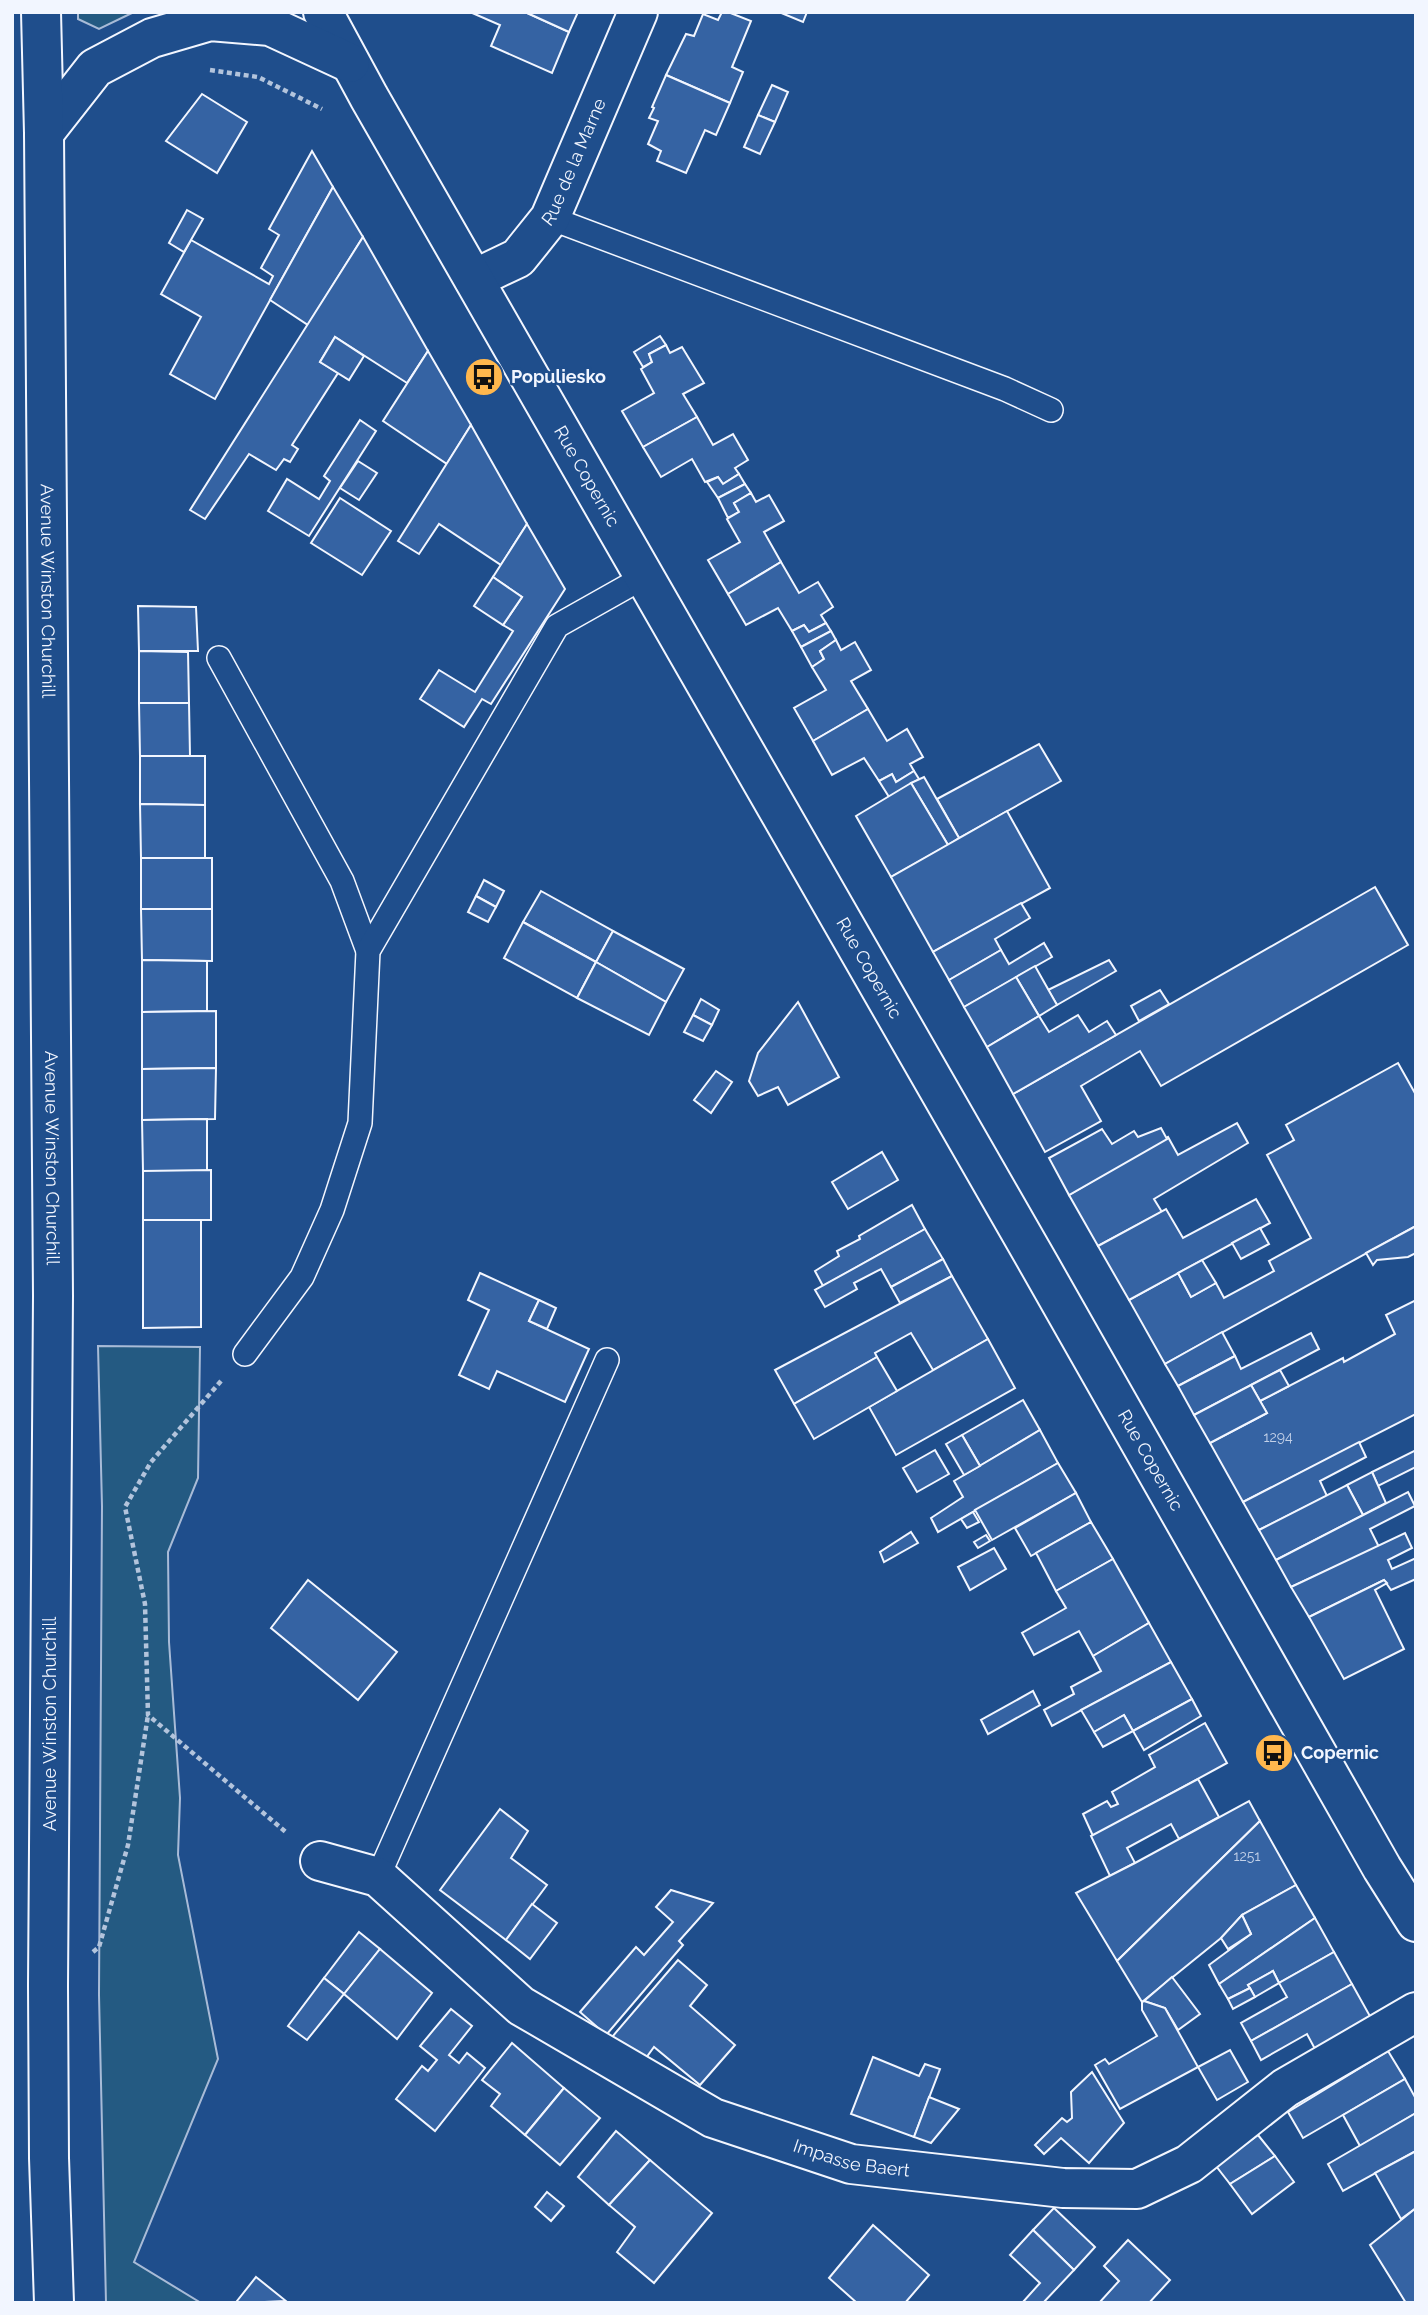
<svg xmlns="http://www.w3.org/2000/svg" width="1428" height="2315" viewBox="0 0 1428 2315" font-family="Raleway,sans-serif">
	<style>
		.green { fill: #245a82; stroke: #a8bbd7; stroke-width: 2 }
		.building { fill: #3563a3; stroke: #f2f6ff; stroke-width: 2 }
		.lines { fill: none; stroke-linecap: round; stroke-linejoin: round }
		.service-casing { stroke: #f2f6ff; stroke-width: 26 }
		.minor-casing { stroke: #f2f6ff; stroke-width: 42 }
		.tertiary-casing { stroke: #f2f6ff; stroke-width: 42 }
		.secondary-casing { stroke: #f2f6ff; stroke-width: 42 }
		.path { stroke: #b3c4dc; stroke-width: 4.5; stroke-dasharray: 5 3.5; stroke-linecap: butt }
		.service { stroke: #1f4e8c; stroke-width: 23 }
		.minor { stroke: #1f4e8c; stroke-width: 38 }
		.tertiary { stroke: #1f4e8c; stroke-width: 38 }
		.secondary { stroke: #1f4e8c; stroke-width: 38 }
		.labels { text-anchor: middle; stroke-width: 5; stroke-linejoin: round; paint-order: stroke }
		.number-label { font-size: 14px; fill: #c3d1e8 }
		.street-label { font-size: 18px; fill: #f2f6ff; stroke: #1f4e8c }
		.poi-label { font-size: 18px; font-weight: bold; fill: #f2f6ff; stroke: #1f4e8c; text-anchor: start }
	</style>
	<rect width="100%" height="100%" fill="#1f4e8c"/>
	<g class="green">
		<path d="M78 12H134L99 29 78 19Z"/>
		<path d="M98 1346 200 1347 198 1478 168 1552 169 1642 180 1798 178 1855 218 2059 134 2262 201 2303H106L99 1995 102 1506Z"/>
	</g>
	<g class="building">
		<path d="M470 12H525L569 32 552 73 491 46 500 25Z"/>
		<path d="M525 12H578L569 32Z"/>
		<path d="M722 12H728L751 21 732 67 743 72 730 103 666 75 686 34 694 36 703 14 718 20Z"/>
		<path d="M779 12H807L803 22Z"/>
		<path d="M666 75 730 103 716 135 705 130 686 173 657 161 661 151 648 144 658 121 649 118 654 108 652 107Z"/>
		<path d="M772 85 788 92 775 122 758 115Z"/>
		<path d="M202 94 247 122 217 173 166 141Z"/>
		<path d="M758 115 775 122 760 154 744 147Z"/>
		<path d="M312 151 333 187 215 399 170 374 201 317 161 294 191 240 269 284 273 276 261 268 279 235 269 229Z"/>
		<path d="M333 187 363 237 308 325 270 300Z"/>
		<path d="M187 210 203 219 184 252 169 243Z"/>
		<path d="M363 237 428 351 407 383 335 337 320 362 338 373 292 445 298 449 290 462 284 459 276 470 249 454 205 519 190 510Z"/>
		<path d="M660 336 666 345 649 354 652 362 643 367 634 352Z"/>
		<path d="M335 337 364 356 349 380 320 362Z"/>
		<path d="M666 345 670 353 682 347 704 383 683 394 697 417 643 447 622 411 654 393 641 369 652 362 649 354Z"/>
		<path d="M428 351 471 425 447 464 383 421Z"/>
		<path d="M697 417 713 445 733 434 748 460 735 468 739 474 723 484 718 477 705 482 692 459 661 477 643 447Z"/>
		<path d="M360 420 376 431 309 536 268 511 287 479 319 499 330 481 324 476Z"/>
		<path d="M471 425 527 524 501 565 439 524 419 554 398 541Z"/>
		<path d="M358 461 377 473 359 500 340 488Z"/>
		<path d="M739 474 745 484 718 498 707 482 718 477 723 484Z"/>
		<path d="M745 484 751 493 734 503 739 512 728 518 718 498Z"/>
		<path d="M751 493 756 502 769 495 784 521 764 532 781 562 728 594 708 560 740 542 727 519 739 512 734 503Z"/>
		<path d="M340 498 391 531 362 575 311 543Z"/>
		<path d="M527 524 565 589 491 704 482 699 464 727 420 699 439 670 475 692 513 631 503 625 522 597 493 577Z"/>
		<path d="M781 562 799 593 818 582 833 607 821 615 826 623 809 632 804 625 792 631 778 608 746 625 728 594Z"/>
		<path d="M493 577 522 597 503 625 474 606Z"/>
		<path d="M138 606 196 607 198 651H139Z"/>
		<path d="M826 623 831 631 801 647 792 631 804 625 809 632Z"/>
		<path d="M831 631 836 640 820 651 824 659 812 667 801 647Z"/>
		<path d="M836 640 841 650 855 642 871 670 851 681 868 709 813 741 794 708 826 690 812 667 824 659 820 651Z"/>
		<path d="M139 651 188 652 189 703H139Z"/>
		<path d="M139 703H189L190 756H140Z"/>
		<path d="M868 709 887 741 907 729 923 757 910 764 914 771 896 782 892 774 879 781 864 758 832 775 813 741Z"/>
		<path d="M1039 744 1061 781 959 838 937 799Z"/>
		<path d="M140 756H205V805L140 804Z"/>
		<path d="M914 771 919 779 889 797 879 781 892 774 896 782Z"/>
		<path d="M924 777 959 838 948 845 911 783Z"/>
		<path d="M911 783 948 845 891 877 856 816Z"/>
		<path d="M140 804 205 805V858H141Z"/>
		<path d="M1007 811 1050 888 933 952 891 877Z"/>
		<rect x="141" y="858" width="71" height="51"/>
		<path d="M484 880 504 891 496 907 476 896Z"/>
		<path d="M1375 887 1408 945 1161 1086 1140 1051 1081 1086 1101 1121 1045 1152 1013 1094Z"/>
		<path d="M541 891 613 931 596 962 523 922Z"/>
		<path d="M476 896 496 907 488 922 468 912Z"/>
		<path d="M1021 903 1030 918 995 939 1001 950 949 980 933 952Z"/>
		<path d="M141 909H212V961L142 960Z"/>
		<path d="M523 922 596 962 577 998 504 958Z"/>
		<path d="M613 931 684 969 666 1002 596 962Z"/>
		<path d="M1044 943 1052 957 964 1007 949 980 1001 950 1009 964Z"/>
		<path d="M142 960 207 961V1011L142 1012Z"/>
		<path d="M1109 960 1116 971 1057 1005 1048 990Z"/>
		<path d="M596 962 666 1002 649 1035 577 998Z"/>
		<path d="M1035 966 1057 1005 1039 1016 1016 977Z"/>
		<path d="M1016 977 1039 1016 987 1047 964 1007Z"/>
		<path d="M1160 990 1169 1004 1139 1021 1131 1006Z"/>
		<path d="M701 999 719 1010 712 1025 693 1015Z"/>
		<path d="M798 1002 839 1077 788 1105 778 1087 758 1096 749 1081 758 1053Z"/>
		<path d="M216 1011V1068L142 1069V1012Z"/>
		<path d="M693 1015 712 1025 703 1041 684 1032Z"/>
		<path d="M1078 1015 1089 1032 1107 1021 1116 1035 1013 1094 987 1047 1039 1016 1049 1032Z"/>
		<path d="M1398 1063 1416 1095V1226L1165 1364 1129 1300 1178 1273 1191 1297 1216 1283 1224 1298 1274 1271 1269 1261 1311 1238 1267 1155 1294 1140 1286 1125Z"/>
		<path d="M216 1068 215 1119 142 1120V1069Z"/>
		<path d="M716 1071 732 1082 711 1113 694 1100Z"/>
		<path d="M207 1119V1171H143L142 1120Z"/>
		<path d="M1237 1123 1248 1143 1154 1199 1162 1212 1098 1246 1069 1195 1168 1137 1178 1155Z"/>
		<path d="M1161 1128 1167 1139 1069 1195 1049 1158 1102 1129 1112 1144 1134 1131 1138 1137Z"/>
		<path d="M882 1152 898 1180 848 1209 832 1182Z"/>
		<path d="M211 1170V1220H143V1171Z"/>
		<path d="M1256 1199 1270 1223 1129 1300 1098 1246 1166 1209 1183 1238Z"/>
		<path d="M912 1205 925 1229 823 1286 815 1271 839 1256 837 1251 860 1239 859 1236Z"/>
		<path d="M143 1220H201V1327L143 1328Z"/>
		<path d="M1416 1226V1253L1408 1257 1377 1260 1373 1265 1366 1253Z"/>
		<path d="M1260 1228 1269 1244 1241 1259 1232 1243Z"/>
		<path d="M925 1229 943 1259 891 1287 881 1269 854 1283 857 1289 825 1307 815 1290Z"/>
		<path d="M943 1259 952 1276 900 1303 891 1287Z"/>
		<path d="M1202 1260 1216 1283 1191 1297 1178 1273Z"/>
		<path d="M480 1273 539 1300 529 1321 589 1349 565 1402 497 1371 489 1389 459 1375 489 1310 468 1300Z"/>
		<path d="M952 1276 988 1339 933 1370 911 1333 875 1353 877 1357 794 1404 775 1370Z"/>
		<path d="M539 1300 556 1308 547 1329 529 1321Z"/>
		<path d="M1416 1300V1414L1243 1502 1210 1443 1267 1413 1260 1401 1343 1358 1344 1362 1395 1334 1386 1315Z"/>
		<path d="M1222 1332 1235 1356 1178 1386 1165 1364Z"/>
		<path d="M1311 1333 1319 1349 1194 1415 1178 1386 1235 1356 1241 1369Z"/>
		<path d="M988 1339 1015 1388 896 1455 869 1407Z"/>
		<path d="M877 1357 897 1391 814 1439 794 1404Z"/>
		<path d="M1280 1370 1289 1386 1260 1401 1251 1385Z"/>
		<path d="M1251 1385 1267 1413 1210 1443 1194 1415Z"/>
		<path d="M1023 1400 1040 1430 980 1466 962 1435Z"/>
		<path d="M1040 1430 1058 1463 938 1532 931 1518 963 1497 954 1481Z"/>
		<path d="M962 1435 980 1466 964 1475 946 1444Z"/>
		<path d="M1359 1442 1366 1457 1320 1481 1327 1496 1259 1530 1243 1502Z"/>
		<path d="M935 1450 949 1474 917 1492 903 1468Z"/>
		<path d="M1416 1450V1467L1378 1486 1372 1472Z"/>
		<path d="M1058 1463 1076 1493 992 1540 975 1510Z"/>
		<path d="M1372 1472 1386 1503 1363 1515 1347 1485Z"/>
		<path d="M1347 1485 1363 1515 1276 1560 1259 1530Z"/>
		<path d="M1408 1492 1415 1506 1370 1529 1379 1547 1291 1587 1276 1560Z"/>
		<path d="M1076 1493 1091 1522 1031 1556 1015 1528Z"/>
		<path d="M973 1512 979 1522 967 1528 961 1519Z"/>
		<path d="M1091 1522 1113 1559 1056 1591 1036 1553Z"/>
		<path d="M911 1532 918 1543 884 1562 880 1552Z"/>
		<path d="M1405 1533 1412 1548 1388 1560 1392 1569 1416 1558V1579L1391 1590 1384 1580 1309 1617 1291 1587Z"/>
		<path d="M986 1535 990 1541 978 1548 974 1542Z"/>
		<path d="M994 1548 1006 1569 970 1590 958 1567Z"/>
		<path d="M1113 1559 1149 1623 1093 1656 1079 1631 1034 1655 1022 1633 1066 1608 1056 1591Z"/>
		<path d="M308 1580 397 1652 358 1700 271 1628Z"/>
		<path d="M1384 1580 1387 1583 1375 1590 1404 1649 1344 1679 1309 1617Z"/>
		<path d="M1149 1623 1171 1662 1052 1726 1044 1710 1074 1694 1071 1687 1101 1671 1093 1656Z"/>
		<path d="M1171 1662 1192 1699 1133 1731 1124 1715 1094 1732 1081 1710Z"/>
		<path d="M1033 1691 1040 1705 988 1734 981 1720Z"/>
		<path d="M1192 1699 1201 1716 1144 1750 1133 1731Z"/>
		<path d="M1124 1715 1133 1731 1103 1747 1094 1732Z"/>
		<path d="M1205 1723 1227 1763 1093 1836 1083 1814 1107 1801 1111 1807 1118 1804 1112 1792 1155 1767 1149 1755Z"/>
		<path d="M1198 1779 1219 1817 1179 1839 1171 1824 1127 1848 1135 1863 1110 1876 1091 1836Z"/>
		<path d="M1249 1801 1260 1821 1117 1961 1076 1893 1135 1863Z"/>
		<path d="M500 1809 528 1831 511 1858 547 1885 506 1940 440 1890Z"/>
		<path d="M1260 1821 1296 1885 1242 1915 1221 1938 1142 2002 1117 1961Z"/>
		<path d="M1296 1885 1315 1918 1219 1984 1209 1965 1251 1934 1242 1915Z"/>
		<path d="M671 1890 713 1903 679 1941 683 1945 607 2034 604 2033 580 2012 636 1947 644 1955 673 1922 656 1907Z"/>
		<path d="M532 1904 557 1923 530 1959 506 1940Z"/>
		<path d="M1242 1915 1251 1934 1228 1949 1221 1938Z"/>
		<path d="M1315 1918 1334 1952 1279 1983 1273 1971 1248 1985 1250 1988 1228 1999 1219 1984Z"/>
		<path d="M359 1932 380 1949 344 1994 324 1978Z"/>
		<path d="M380 1949 432 1993 397 2039 344 1994Z"/>
		<path d="M1334 1952 1352 1984 1251 2041 1241 2023 1287 1997 1279 1983Z"/>
		<path d="M678 1960 707 1985 690 2006 735 2045 700 2085 654 2047 643 2062 612 2037Z"/>
		<path d="M1273 1971 1279 1983 1255 1997 1248 1985Z"/>
		<path d="M1172 1977 1200 2014 1178 2030 1165 2008 1144 2001Z"/>
		<path d="M324 1978 344 1994 307 2040 288 2026Z"/>
		<path d="M1352 1984 1371 2018 1315 2049 1307 2034 1261 2060 1251 2041Z"/>
		<path d="M1250 1988 1255 1997 1233 2009 1228 1999Z"/>
		<path d="M1144 2001 1165 2008 1198 2067 1120 2109 1095 2065 1105 2059 1109 2064 1157 2036 1142 2010V2002Z"/>
		<path d="M451 2009 472 2026 449 2055 459 2063 467 2053 485 2068 435 2131 396 2099 422 2066 428 2071 437 2060 420 2046Z"/>
		<path d="M512 2043 564 2088 525 2135 491 2106 500 2094 482 2080Z"/>
		<path d="M1230 2050 1248 2082 1217 2100 1198 2067Z"/>
		<path d="M1388 2051 1405 2079 1303 2138 1288 2112Z"/>
		<path d="M873 2057 919 2076 925 2064 940 2069 914 2137 851 2114Z"/>
		<path d="M1092 2072 1124 2123 1089 2163 1061 2138 1044 2154 1035 2145 1062 2118 1067 2122 1072 2118 1071 2092Z"/>
		<path d="M1405 2079 1416 2099V2113L1360 2146 1343 2115Z"/>
		<path d="M564 2088 600 2118 560 2165 525 2135Z"/>
		<path d="M929 2097 959 2109 931 2143 914 2137Z"/>
		<path d="M1416 2113V2151L1343 2191 1328 2164Z"/>
		<path d="M616 2131 650 2160 609 2205 578 2177Z"/>
		<path d="M1258 2135 1275 2156 1230 2184 1216 2166Z"/>
		<path d="M1416 2151V2208L1401 2219 1375 2173Z"/>
		<path d="M1275 2156 1294 2182 1252 2214 1230 2184Z"/>
		<path d="M650 2160 712 2213 654 2283 617 2252 635 2227 609 2205Z"/>
		<path d="M547 2192 564 2206 551 2221 535 2207Z"/>
		<path d="M1054 2208 1095 2247 1074 2270 1033 2230Z"/>
		<path d="M1416 2208V2303H1406L1370 2245Z"/>
		<path d="M873 2225 929 2275 905 2303H857L829 2278Z"/>
		<path d="M1033 2230 1074 2270 1043 2303H1022L1040 2283 1010 2255Z"/>
		<path d="M1128 2240 1170 2280 1149 2303H1099L1119 2281 1104 2266Z"/>
		<path d="M256 2277 286 2301 240 2303 237 2301Z"/>
	</g>
	<g class="lines">
		<g class="service-casing">
			<g id="service">
				<path d="M550 218 1005 389 1051 410"/>
				<path d="M219 658 342 881 368 951"/>
				<path d="M245 1354 302 1277 332 1210 360 1123 368 951 557 626 644 577"/>
				<path d="M378 1877 607 1360"/>
			</g>
		</g>
		<g class="minor-casing">
			<g id="minor">
				<path id="s1" d="M474 279 518 258 550 218 638 12"/>
				<path id="s2" d="M320 1861 378 1877 521 2006 713 2118 851 2164 1063 2188 1137 2189 1189 2164 1285 2088 1416 2012"/>
			</g>
		</g>
		<g class="tertiary-casing">
			<g id="tertiary">
				<path id="s3" d="M323 12 369 97 1040 1266 1382 1868 1416 1922"/>
				<path d="M44 133 95 68 152 38 210 21 270 26 350 63"/>
			</g>
		</g>
		<g class="secondary-casing">
			<g id="secondary">
				<path id="s4" d="M41 12 44 133 53 1296 48 1986 49 2158 54 2303"/>
			</g>
		</g>
		<g class="path">
			<path d="M210 70 258 77 322 109"/>
			<path d="M221 1381 151 1462 125 1507 145 1604 148 1715 287 1833"/>
			<path d="M93 1952 99 1947 128 1845 148 1715"/>
		</g>
		<use href="#service" class="service"/>
		<use href="#minor" class="minor"/>
		<use href="#tertiary" class="tertiary"/>
		<use href="#secondary" class="secondary"/>
	</g>
	<defs>
		<g id="bus-disc" transform="scale(2.0125)"><circle r="9.5" fill="#ffb74d" stroke="#1f4e8c"/><path d="M-5-6H5V4H4V6H2V4H-2V6H-4V4H-5ZM-3.5-4V0h7V-4ZM-3.5 1.2v1.5H-2V1.2ZM2 1.2v1.5H3.5V1.2Z" fill="#111"/></g>
	</defs>
	<g fill-rule="evenodd">
		<use href="#bus-disc" x="484" y="377"/>
		<use href="#bus-disc" x="1274" y="1753"/>
	</g>
	<g class="labels">
		<g class="number-label">
			<text x="1278" y="1442">1294</text>
			<text x="1247" y="1861">1251</text>
		</g>
		<g class="street-label">
			<text dy="6" stroke="none"><textPath href="#s1" startOffset="161">Rue de la Marne</textPath></text>
			<text dy="6" stroke="none"><textPath href="#s3" startOffset="534">Rue Copernic</textPath></text>
			<text dy="6" stroke="none"><textPath href="#s4" startOffset="579">Avenue Winston Churchill</textPath></text>
			<text dy="6" stroke="none"><textPath href="#s3" startOffset="1101">Rue Copernic</textPath></text>
			<text dy="6" stroke="none"><textPath href="#s4" startOffset="1146">Avenue Winston Churchill</textPath></text>
			<text dy="6" stroke="none"><textPath href="#s3" startOffset="1668">Rue Copernic</textPath></text>
			<text transform="translate(50 1724) rotate(-90)" y="6">Avenue Winston Churchill</text>
			<text dy="6" stroke="none"><textPath href="#s2" startOffset="620">Impasse Baert</textPath></text>
		</g>
		<g class="poi-label">
			<text x="511" y="383">Populiesko</text>
			<text x="1301" y="1759">Copernic</text>
		</g>
	</g>
	<rect width="1428" height="2315" fill="none" stroke="#f2f6ff" stroke-width="28"/>
</svg>
